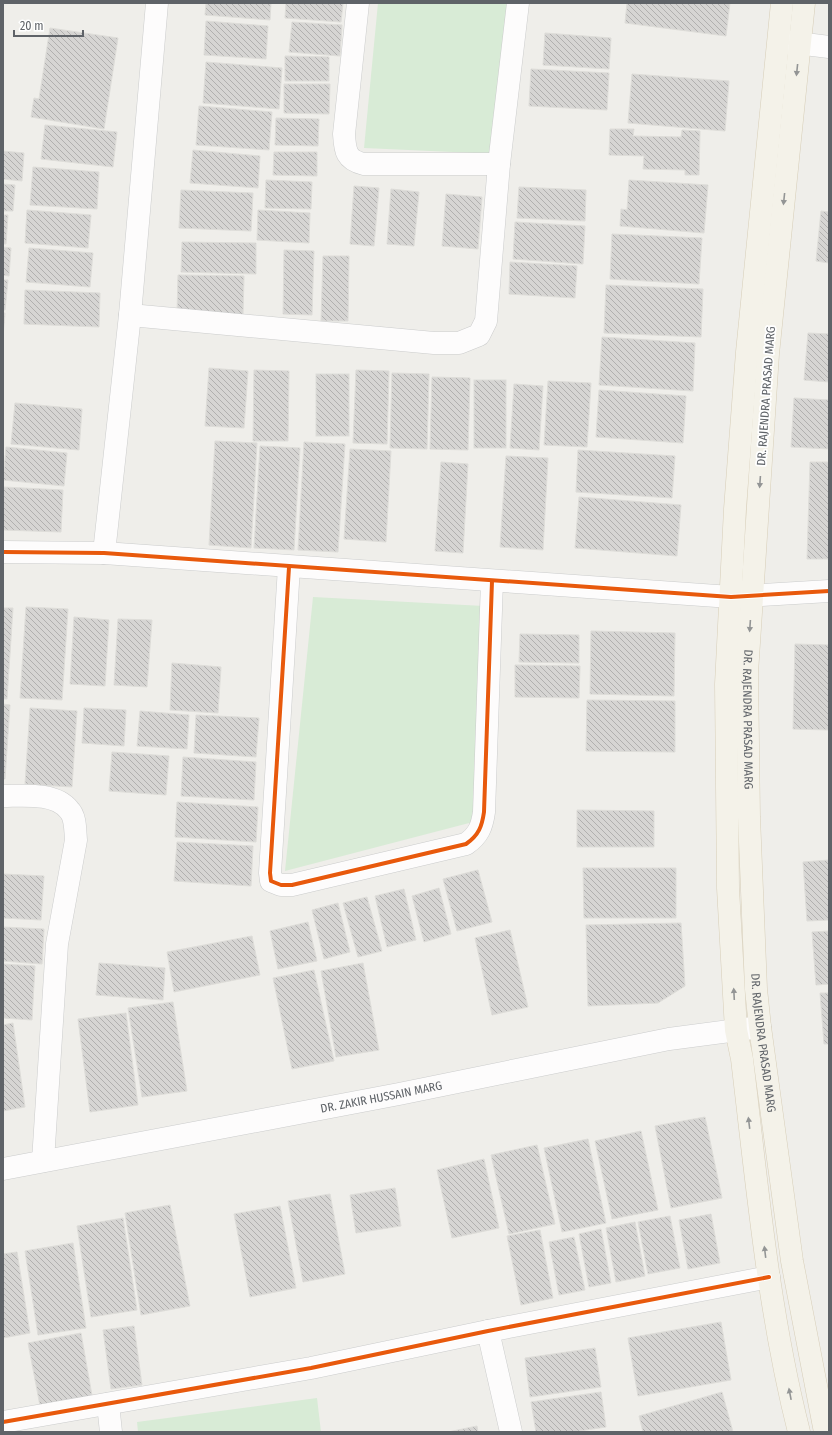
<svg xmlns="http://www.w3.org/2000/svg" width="832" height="1435" viewBox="0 0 832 1435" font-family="'Fira Sans Condensed',sans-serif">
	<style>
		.green { fill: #d8ebd6 }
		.building { fill: url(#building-back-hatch); stroke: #deddd9 }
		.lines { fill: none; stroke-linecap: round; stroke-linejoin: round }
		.minor-casing { stroke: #cbcccc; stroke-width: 23 }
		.major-casing { stroke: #d7ceb8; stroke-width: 23 }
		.minor { stroke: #fdfcfc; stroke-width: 22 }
		.major { stroke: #f4f2e9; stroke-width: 22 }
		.cycleway-casing { stroke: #fff; stroke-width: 6 }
		.cycleway { stroke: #e8590c; stroke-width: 4 }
		.oneway { fill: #939595 }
		.labels { text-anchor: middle; stroke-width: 3.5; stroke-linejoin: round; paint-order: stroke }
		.street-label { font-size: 12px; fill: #5f6368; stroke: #fff }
	</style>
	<defs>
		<pattern id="building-back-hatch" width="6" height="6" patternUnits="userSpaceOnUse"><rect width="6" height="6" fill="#d6d5d3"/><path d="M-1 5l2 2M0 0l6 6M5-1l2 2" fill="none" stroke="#b1b0af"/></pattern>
	</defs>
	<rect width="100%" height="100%" fill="#efeeea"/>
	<g class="green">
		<path d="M378 3H510L497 154 364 148Z"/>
		<path d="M313 597 484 606 473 822 285 871Z"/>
		<path d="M317 1398 321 1432H138L137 1422Z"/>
	</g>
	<g class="building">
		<path d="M206 3H271L270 20 205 15Z"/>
		<path d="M286 3H343L341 22 285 18Z"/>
		<path d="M627 3H730L726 36 625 23Z"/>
		<path d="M206 21 268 26 266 59 204 55Z"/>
		<path d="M292 22 342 25 340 56 289 52Z"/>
		<path d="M50 28 118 38 104 129 31 117 34 98 39 99Z"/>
		<path d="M545 33 611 38 609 69 543 65Z"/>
		<path d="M285 56 329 57V81H285Z"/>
		<path d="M206 62 282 68 279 109 203 103Z"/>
		<path d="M531 69 609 73 607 110 529 106Z"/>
		<path d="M632 74 729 81 725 131 628 123Z"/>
		<path d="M284 84H330L329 114 284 113Z"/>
		<path d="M199 106 272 112 269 150 196 145Z"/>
		<path d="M276 118 319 119 318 146 275 145Z"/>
		<path d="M45 125 117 132 113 167 41 159Z"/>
		<path d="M610 129H634L633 136 681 137 682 130 700 131 699 175H685V170L643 169 644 156 609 155Z"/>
		<path d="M193 150 260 156 258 188 190 183Z"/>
		<path d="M3 151 24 153 22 181 3 179Z"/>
		<path d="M274 152H317V176L273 175Z"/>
		<path d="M33 167 99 172 97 209 30 205Z"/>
		<path d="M266 180 312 182 311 209 265 208Z"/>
		<path d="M629 180 708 185 704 233 620 226 621 209 627 210Z"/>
		<path d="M3 184 15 185 13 211H3Z"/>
		<path d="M354 186 379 188 374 246 350 244Z"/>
		<path d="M519 187 586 190 585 221 517 218Z"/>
		<path d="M391 189 419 192 414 246 387 244Z"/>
		<path d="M181 190 253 193 251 231 179 228Z"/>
		<path d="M446 194 482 197 478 249 442 246Z"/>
		<path d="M27 210 91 215 88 248 25 243Z"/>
		<path d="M258 210 310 213 309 243 257 240Z"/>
		<path d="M821 211 829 212V263L816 261Z"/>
		<path d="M3 215H8L6 244H3Z"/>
		<path d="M515 222 585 226 583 264 513 259Z"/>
		<path d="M612 234 702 238 699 284 610 279Z"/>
		<path d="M182 242 256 243V274L181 272Z"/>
		<path d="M3 247 11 248 9 276 3 275Z"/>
		<path d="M29 248 93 253 90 287 26 282Z"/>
		<path d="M284 250 314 251 312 315 283 314Z"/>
		<path d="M323 256H349L348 321H321Z"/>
		<path d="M510 262 577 266 575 298 509 294Z"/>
		<path d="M178 275 244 276 243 315 177 314Z"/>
		<path d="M3 280H8L5 310H3Z"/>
		<path d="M606 285 703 289 701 337 604 333Z"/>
		<path d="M25 290 100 293 99 327 24 324Z"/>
		<path d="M3 313H5L3 337Z"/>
		<path d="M808 333 829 334V382L804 380Z"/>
		<path d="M602 337 695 343 693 391 599 385Z"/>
		<path d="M209 368 248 371 244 428 205 426Z"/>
		<path d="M254 370 289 371 288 441H253Z"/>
		<path d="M356 370 389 371 387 444 353 443Z"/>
		<path d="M392 373 429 374 427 449 390 448Z"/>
		<rect x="316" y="374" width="33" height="62"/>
		<path d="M432 377 470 378 468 450 430 449Z"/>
		<rect x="474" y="380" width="32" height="68"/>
		<path d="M548 381 591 383 587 447 544 445Z"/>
		<path d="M514 384 543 386 539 450 510 448Z"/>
		<path d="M599 390 686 396 683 443 596 437Z"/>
		<path d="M794 398 829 400V449L791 447Z"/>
		<path d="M15 403 82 409 79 450 11 444Z"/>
		<path d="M215 441 257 443 251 548 209 545Z"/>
		<path d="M304 442 345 444 338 552 298 550Z"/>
		<path d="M260 446 300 448 294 550 254 548Z"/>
		<path d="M6 447 67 453 64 486 3 480Z"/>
		<path d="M350 449 391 451 386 542 344 539Z"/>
		<path d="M578 450 675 456 672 498 576 492Z"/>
		<path d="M506 456 548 458 543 550 500 547Z"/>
		<path d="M441 462 468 464 463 553 435 551Z"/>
		<path d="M810 462H829V559H807Z"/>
		<path d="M3 487 63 490 61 532 3 530Z"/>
		<path d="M579 497 681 505 677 556 575 548Z"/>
		<path d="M26 607 68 609 62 700 20 698Z"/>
		<path d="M3 608H13L7 699H3Z"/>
		<path d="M74 617 109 620 105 686 70 684Z"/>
		<path d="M118 619 152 620 147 687 114 685Z"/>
		<path d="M591 631 675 633 674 696 590 694Z"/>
		<path d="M520 634 579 635V663L519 662Z"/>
		<path d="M795 644 829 645V730L793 729Z"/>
		<path d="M172 663 221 667 218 713 170 710Z"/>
		<path d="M515 665 580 666 579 698 515 697Z"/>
		<path d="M587 700 675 701V752L586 751Z"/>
		<path d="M3 704 10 705 5 779H3Z"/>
		<path d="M30 708 77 711 72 787 25 784Z"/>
		<path d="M84 708 126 710 124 746 82 743Z"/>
		<path d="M140 711 189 715 187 749 137 746Z"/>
		<path d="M196 715 259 718 256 757 194 753Z"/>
		<path d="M112 752 169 756 166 795 109 791Z"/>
		<path d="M183 757 256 762 254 800 181 796Z"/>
		<path d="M177 802 258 807 256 842 175 837Z"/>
		<path d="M577 810 654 811V847H577Z"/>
		<path d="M177 842 253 846 251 886 174 881Z"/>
		<path d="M829 860V920L807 921 803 862Z"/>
		<path d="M583 868H676V918H584Z"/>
		<path d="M478 870 492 922 457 931 443 879Z"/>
		<path d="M3 874 44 876 41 920 3 918Z"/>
		<path d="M439 888 451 934 424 942 412 896Z"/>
		<path d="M404 889 416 940 387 947 375 896Z"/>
		<path d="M367 897 382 951 358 957 343 903Z"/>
		<path d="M338 903 350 952 324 959 312 910Z"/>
		<path d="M308 922 317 961 278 969 270 931Z"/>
		<path d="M681 923 685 986 658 1003 588 1006 586 925Z"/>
		<path d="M3 927 44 929 42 964 3 961Z"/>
		<path d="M510 930 528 1007 492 1015 475 938Z"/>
		<path d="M829 931V984L816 985 812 932Z"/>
		<path d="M252 936 260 975 174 992 167 952Z"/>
		<path d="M99 963 165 968 163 1000 96 995Z"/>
		<path d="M363 963 379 1050 336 1057 321 971Z"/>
		<path d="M3 964 35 966 32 1020 3 1018Z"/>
		<path d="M314 970 334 1061 292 1069 273 978Z"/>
		<path d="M820 993H829V1044H824Z"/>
		<path d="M173 1002 187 1091 142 1097 128 1008Z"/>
		<path d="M126 1013 138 1105 90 1112 78 1019Z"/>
		<path d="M13 1023 25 1107 3 1111V1025Z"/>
		<path d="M705 1117 722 1198 671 1208 655 1126Z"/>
		<path d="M641 1131 658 1210 612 1219 595 1141Z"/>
		<path d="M588 1139 606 1223 562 1232 544 1148Z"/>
		<path d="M537 1145 555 1224 509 1234 491 1155Z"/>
		<path d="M484 1159 499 1228 452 1238 437 1170Z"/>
		<path d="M395 1188 401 1226 356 1233 350 1195Z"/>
		<path d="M330 1194 345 1274 303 1282 288 1201Z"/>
		<path d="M170 1205 190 1306 141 1315 125 1213Z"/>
		<path d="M280 1206 296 1288 250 1297 234 1214Z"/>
		<path d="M711 1214 720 1263 688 1269 679 1220Z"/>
		<path d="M670 1216 680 1268 648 1274 638 1222Z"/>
		<path d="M123 1218 137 1310 91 1317 77 1226Z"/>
		<path d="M635 1222 645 1276 616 1282 606 1228Z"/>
		<path d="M601 1229 611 1283 589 1287 579 1234Z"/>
		<path d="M540 1230 553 1298 521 1305 507 1236Z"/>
		<path d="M574 1237 585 1290 559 1295 549 1242Z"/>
		<path d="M73 1243 86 1328 38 1335 25 1251Z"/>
		<path d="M17 1252 30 1333 3 1338V1254Z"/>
		<path d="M721 1322 731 1380 638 1396 628 1338Z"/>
		<path d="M134 1326 142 1385 111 1389 103 1330Z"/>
		<path d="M81 1333 93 1401 41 1411 28 1343Z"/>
		<path d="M595 1348 601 1387 530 1397 525 1358Z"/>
		<path d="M601 1392 606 1427 573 1432H536L531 1402Z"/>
		<path d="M722 1392 733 1432H643L639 1416Z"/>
		<path d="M477 1426 478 1432H448Z"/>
	</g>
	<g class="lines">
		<g class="minor-casing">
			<g id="minor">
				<path d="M358 3 344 134C345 151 346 160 364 164H499"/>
				<path d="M781 41 829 47"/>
				<path d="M130 315 434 343H459L479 335 486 321 499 164 518 3"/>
				<path d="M3 552 104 553 731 597 829 591"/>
				<path d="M104 553 130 315 157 3"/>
				<path d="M289 567 270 873 271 881 281 885H292L466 844C479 835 482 826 484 812L492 581"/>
				<path d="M3 796C23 796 55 792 69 810 76 817 75 830 76 840L57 944 43 1161"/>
				<path id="s1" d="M3 1169 399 1094 669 1039 760 1027"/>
				<path d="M488 1331 511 1432"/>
				<path d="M108 1404 111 1432"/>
				<path d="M3 1422 311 1368 488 1331 769 1277"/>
			</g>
		</g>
		<g class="major-casing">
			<g id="major">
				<path d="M782 3 747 352 735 509 726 684 728 888 736 1030 742 1059C757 1184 768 1310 799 1432"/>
				<path id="s2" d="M804 3 768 354 747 673 749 817 756 989 760 1027 792 1261 825 1432"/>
			</g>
		</g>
		<use href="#minor" class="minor"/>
		<use href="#major" class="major"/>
		<g class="cycleway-casing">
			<g id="cycleway">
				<path d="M3 552 104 553 731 597 829 591"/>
				<path d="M289 567 270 873 271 881 281 885H292L466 844C479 835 482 826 484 812L492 581"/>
				<path d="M3 1422 311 1368 488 1331 769 1277"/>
			</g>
		</g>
		<use href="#cycleway" class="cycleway"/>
	</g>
	<defs><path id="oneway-solid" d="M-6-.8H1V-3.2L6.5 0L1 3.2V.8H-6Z"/></defs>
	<g class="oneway">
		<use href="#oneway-solid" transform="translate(797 70) rotate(96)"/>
		<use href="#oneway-solid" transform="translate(784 199) rotate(96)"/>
		<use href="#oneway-solid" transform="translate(760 482) rotate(94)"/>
		<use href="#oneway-solid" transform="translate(750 626) rotate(94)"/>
		<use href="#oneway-solid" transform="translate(734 994) rotate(-93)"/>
		<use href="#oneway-solid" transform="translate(749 1123) rotate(-97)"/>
		<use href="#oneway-solid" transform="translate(765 1252) rotate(-97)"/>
		<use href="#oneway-solid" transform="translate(790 1394) rotate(-101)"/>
	</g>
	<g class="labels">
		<g class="street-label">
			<text transform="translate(766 396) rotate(-86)" y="4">DR. RAJENDRA PRASAD MARG</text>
			<text dy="4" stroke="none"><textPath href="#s2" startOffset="719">DR. RAJENDRA PRASAD MARG</textPath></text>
			<text dy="4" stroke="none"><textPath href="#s2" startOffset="1043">DR. RAJENDRA PRASAD MARG</textPath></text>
			<text dy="4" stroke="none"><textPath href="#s1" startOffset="385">DR. ZAKIR HUSSAIN MARG</textPath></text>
		</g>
	</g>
	<rect width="832" height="1435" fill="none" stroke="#5f6368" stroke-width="8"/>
	<path d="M14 30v6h69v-6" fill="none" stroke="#5f6368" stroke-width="2"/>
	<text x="20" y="30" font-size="12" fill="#5f6368" stroke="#ffffff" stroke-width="3" paint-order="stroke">20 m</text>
</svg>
